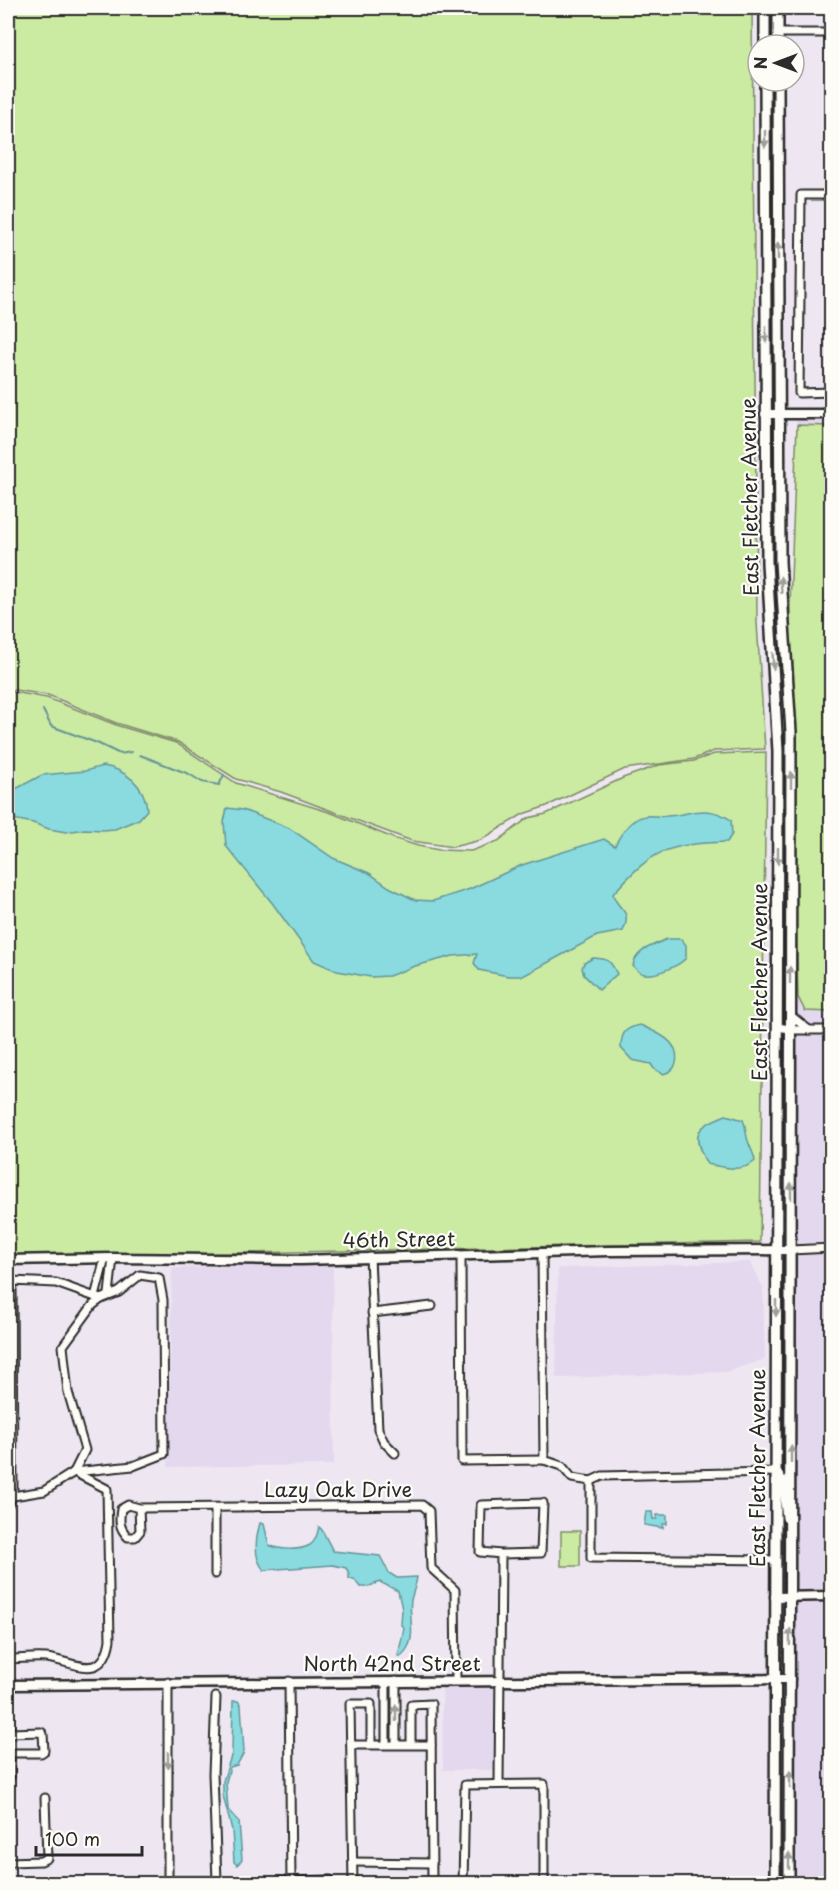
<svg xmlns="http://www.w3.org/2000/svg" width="839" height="1891" viewBox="0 0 839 1891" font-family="'Playpen Sans',sans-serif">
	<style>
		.built { fill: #e4d8ee }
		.green { fill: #cbeaa2; stroke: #7b8a66; stroke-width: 1.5 }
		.water { fill: #89dbe0; stroke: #639598; stroke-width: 1.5 }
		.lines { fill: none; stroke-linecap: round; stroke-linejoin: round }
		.stream { stroke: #639598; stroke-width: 2 }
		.minor-casing { stroke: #2b2b2b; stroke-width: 11 }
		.tertiary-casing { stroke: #2b2b2b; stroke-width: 13 }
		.secondary-casing { stroke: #2b2b2b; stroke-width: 14 }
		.minor { stroke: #fdfcf7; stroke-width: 7 }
		.tertiary { stroke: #fdfcf7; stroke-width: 8 }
		.secondary { stroke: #fdfcf7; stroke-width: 9 }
		.oneway { fill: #9e9e9b }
		.labels { text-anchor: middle; stroke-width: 4.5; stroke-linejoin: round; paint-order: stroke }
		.street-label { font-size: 20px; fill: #2b2b2b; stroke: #fdfcf7 }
	</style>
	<rect width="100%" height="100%" fill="#eee7f2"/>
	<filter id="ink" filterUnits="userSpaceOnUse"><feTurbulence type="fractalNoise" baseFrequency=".0167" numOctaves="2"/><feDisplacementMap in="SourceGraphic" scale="12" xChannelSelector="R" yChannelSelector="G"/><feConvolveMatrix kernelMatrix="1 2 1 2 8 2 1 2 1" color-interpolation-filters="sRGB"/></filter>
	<g filter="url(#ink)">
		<g class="built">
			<path d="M796 408H831L832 1883 793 1884Z"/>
			<path d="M750 1262 763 1288 765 1359 726 1372 556 1378 558 1268Z"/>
			<path d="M333 1263 334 1465 168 1467 172 1268Z"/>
			<path d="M495 1685V1770H443L442 1686Z"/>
		</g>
		<g class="green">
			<path d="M8 8H752L757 623 765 749 714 751 694 759 625 769 547 806 523 814 481 840 453 847 412 841 281 792 236 779 178 742 116 723 48 695 8 689Z"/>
			<path d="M797 425 831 426 832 884 827 980 831 988V1012L805 1011 798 997 789 631Z"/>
			<path d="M8 691 47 698 119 726 176 743 236 783 332 813 393 838 418 846 439 850 471 851 498 841 528 818 546 814 623 778 659 765 694 761 714 754 766 752 760 1242 8 1258Z"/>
			<rect x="561" y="1531" width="19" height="35"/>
		</g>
		<g class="water">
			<path d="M103 766C125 769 146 786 147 810L139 819 115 829 102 830 85 829 66 832 49 829 33 823 8 818V793L42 775 85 771Z"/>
			<path d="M227 808 243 810 289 828 333 858 369 873 389 887 415 900 433 901 470 889 522 865 604 839 615 846C618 838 627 825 635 820 647 812 655 818 667 816 692 814 708 804 731 820L732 834 727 842C667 844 653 849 613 894 618 912 633 909 623 931L597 936 523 976H508L479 970 474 963 477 954 453 956 415 966 389 976 371 977 337 971 314 961 273 904 226 846 224 822Z"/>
			<path d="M667 939H681L686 945V958C679 966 652 978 641 973 638 972 636 969 633 966 636 949 653 946 667 939Z"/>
			<path d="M593 958C608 959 610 959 617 974L599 990 584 975 582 968 584 963Z"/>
			<path d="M640 1025C656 1032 681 1041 676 1063 674 1070 670 1072 663 1074L654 1069 651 1064 632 1060 621 1048C621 1033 625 1028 640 1025Z"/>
			<path d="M726 1115 743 1120C747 1128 745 1133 748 1141 750 1148 754 1153 755 1161 742 1173 723 1167 707 1164 690 1133 696 1127 726 1115Z"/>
			<path d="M646 1512H652L653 1519H657V1515H667V1524H663V1528L644 1525Z"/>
			<path d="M260 1523 264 1524 269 1545C279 1550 300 1551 310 1545 316 1541 317 1534 319 1527L322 1530 333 1551 380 1556 389 1573 397 1578 417 1577C416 1585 413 1592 411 1600 408 1622 419 1639 401 1656H398L404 1628 401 1625 402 1609 398 1591 380 1582 367 1587H360L354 1579H349V1573L346 1568 333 1565 264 1570C253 1558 256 1537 260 1523Z"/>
			<path d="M233 1701H238L241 1705 244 1752 237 1765 230 1767 226 1782 228 1810 239 1822 242 1860 237 1865 234 1862 232 1830 223 1796V1781L232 1753Z"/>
		</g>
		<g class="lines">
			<g class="stream">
				<path d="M43 710 51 726 97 743 120 754 131 752"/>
				<path d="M140 755 189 774 202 782 219 785 224 775"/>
			</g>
			<g class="minor-casing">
				<g id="minor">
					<path d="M777 33H832"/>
					<path d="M832 195H801L799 393 832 392"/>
					<path d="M790 1015 809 1030"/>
					<path d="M777 1027 797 1030H832"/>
					<path d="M791 1250 832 1248"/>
					<path d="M542 1253 544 1460 562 1466 572 1478 591 1481 602 1476 776 1472"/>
					<path d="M461 1256 462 1461 544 1460"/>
					<path d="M370 1257 378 1429 384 1442 395 1453"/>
					<path d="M109 1294 113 1258"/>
					<path d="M95 1297 105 1258"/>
					<path d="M372 1313 432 1306"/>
					<path d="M74 1472 85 1450 68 1392 63 1346 93 1305 101 1299"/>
					<path d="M591 1481V1558L776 1560"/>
					<path d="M8 1494 13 1496 12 1281 56 1283 101 1299 119 1292 140 1275 159 1278 163 1300 164 1454 133 1466 74 1472 44 1491 13 1496 8 1504"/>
					<path d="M139 1508 140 1531 135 1537H128C119 1528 119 1521 121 1509L128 1505 139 1508 422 1505 429 1511 431 1568 455 1590 456 1680"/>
					<path d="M215 1508V1574"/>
					<path d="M8 1659C20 1659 33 1657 46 1658 74 1661 103 1684 110 1640L107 1489 74 1472"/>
					<path d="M289 1681 291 1882"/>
					<path d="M168 1682V1881H217L213 1774 216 1697"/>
					<path d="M386 1682V1744"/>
					<path d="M9 1697 10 1777"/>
					<path d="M10 1733 41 1732 43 1734 44 1751 41 1753H10"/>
					<path d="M396 1744V1681"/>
					<path d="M411 1744V1705L431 1704 432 1884"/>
					<path d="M351 1745H431"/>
					<path d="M499 1783 501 1554 541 1553 543 1503 481 1505 480 1552 501 1554"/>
					<path d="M8 1862 41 1861 47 1858 45 1798"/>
					<path d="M353 1862 432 1863"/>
					<path d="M239 1883 330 1880"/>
					<path d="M353 1884 350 1704H371V1744"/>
					<path d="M463 1884 465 1785 544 1784V1884"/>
				</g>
			</g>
			<g class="tertiary-casing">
				<g id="tertiary">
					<path d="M765 414H832"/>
					<path d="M8 1260 113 1258 301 1260 608 1251 791 1250"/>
					<path d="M775 1597 832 1596"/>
					<path d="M8 1685 790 1679"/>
				</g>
			</g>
			<g class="secondary-casing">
				<g id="secondary">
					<path d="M765 8V45"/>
					<path d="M778 45V8"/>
					<path d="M765 81 767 563 778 751 775 1884"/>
					<path d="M778 81 780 562 791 732 789 1884"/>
					<path d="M776 1472 783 1482 787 1518"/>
				</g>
			</g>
			<use href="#minor" class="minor"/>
			<use href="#tertiary" class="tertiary"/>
			<use href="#secondary" class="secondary"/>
		</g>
		<defs><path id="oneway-solid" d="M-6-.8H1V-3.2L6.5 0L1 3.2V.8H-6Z" transform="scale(1.5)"/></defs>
		<g class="oneway">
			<use href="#oneway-solid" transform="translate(765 139) rotate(90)"/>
			<use href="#oneway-solid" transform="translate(778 251) rotate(-90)"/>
			<use href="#oneway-solid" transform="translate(766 334) rotate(90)"/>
			<use href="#oneway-solid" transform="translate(781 585) rotate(-94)"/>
			<use href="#oneway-solid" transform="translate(773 661) rotate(87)"/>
			<use href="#oneway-solid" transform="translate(791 780) rotate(-90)"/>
			<use href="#oneway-solid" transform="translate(778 856) rotate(90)"/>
			<use href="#oneway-solid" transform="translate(790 975) rotate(-90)"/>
			<use href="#oneway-solid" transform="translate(791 1191) rotate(-90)"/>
			<use href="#oneway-solid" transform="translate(776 1308) rotate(90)"/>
			<use href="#oneway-solid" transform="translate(791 1454) rotate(-90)"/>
			<use href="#oneway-solid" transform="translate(790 1637) rotate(-89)"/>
			<use href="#oneway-solid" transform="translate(396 1713) rotate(-90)"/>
			<use href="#oneway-solid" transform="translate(168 1760) rotate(89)"/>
			<use href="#oneway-solid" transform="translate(790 1779) rotate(-90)"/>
			<use href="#oneway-solid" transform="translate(789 1861) rotate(-90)"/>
		</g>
	</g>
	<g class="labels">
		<g class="street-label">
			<text transform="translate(750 497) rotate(-91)" y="7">East Fletcher Avenue</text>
			<text transform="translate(760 982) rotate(-90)" y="7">East Fletcher Avenue</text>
			<text transform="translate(399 1240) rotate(-1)" y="7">46th Street</text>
			<text transform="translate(758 1468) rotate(-90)" y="7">East Fletcher Avenue</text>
			<text x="338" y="1497">Lazy Oak Drive</text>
			<text x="392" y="1671">North 42nd Street</text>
		</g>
	</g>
	<rect width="839" height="1891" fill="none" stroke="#fdfcf7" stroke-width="30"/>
	<rect x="15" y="15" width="809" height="1861" fill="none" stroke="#2b2b2b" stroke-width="2" filter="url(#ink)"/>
	<g transform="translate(776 63) rotate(270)"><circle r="28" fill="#fdfcf7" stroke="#a9a8a5" stroke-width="1.5"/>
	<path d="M0-4.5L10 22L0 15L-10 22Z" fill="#2b2b2b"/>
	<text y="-9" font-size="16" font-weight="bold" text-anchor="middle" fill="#2b2b2b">N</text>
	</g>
	<path d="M36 1846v9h106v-9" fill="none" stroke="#2b2b2b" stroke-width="3"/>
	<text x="45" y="1846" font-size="18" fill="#2b2b2b" stroke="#fdfcf7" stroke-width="4.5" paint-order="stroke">100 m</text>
</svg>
